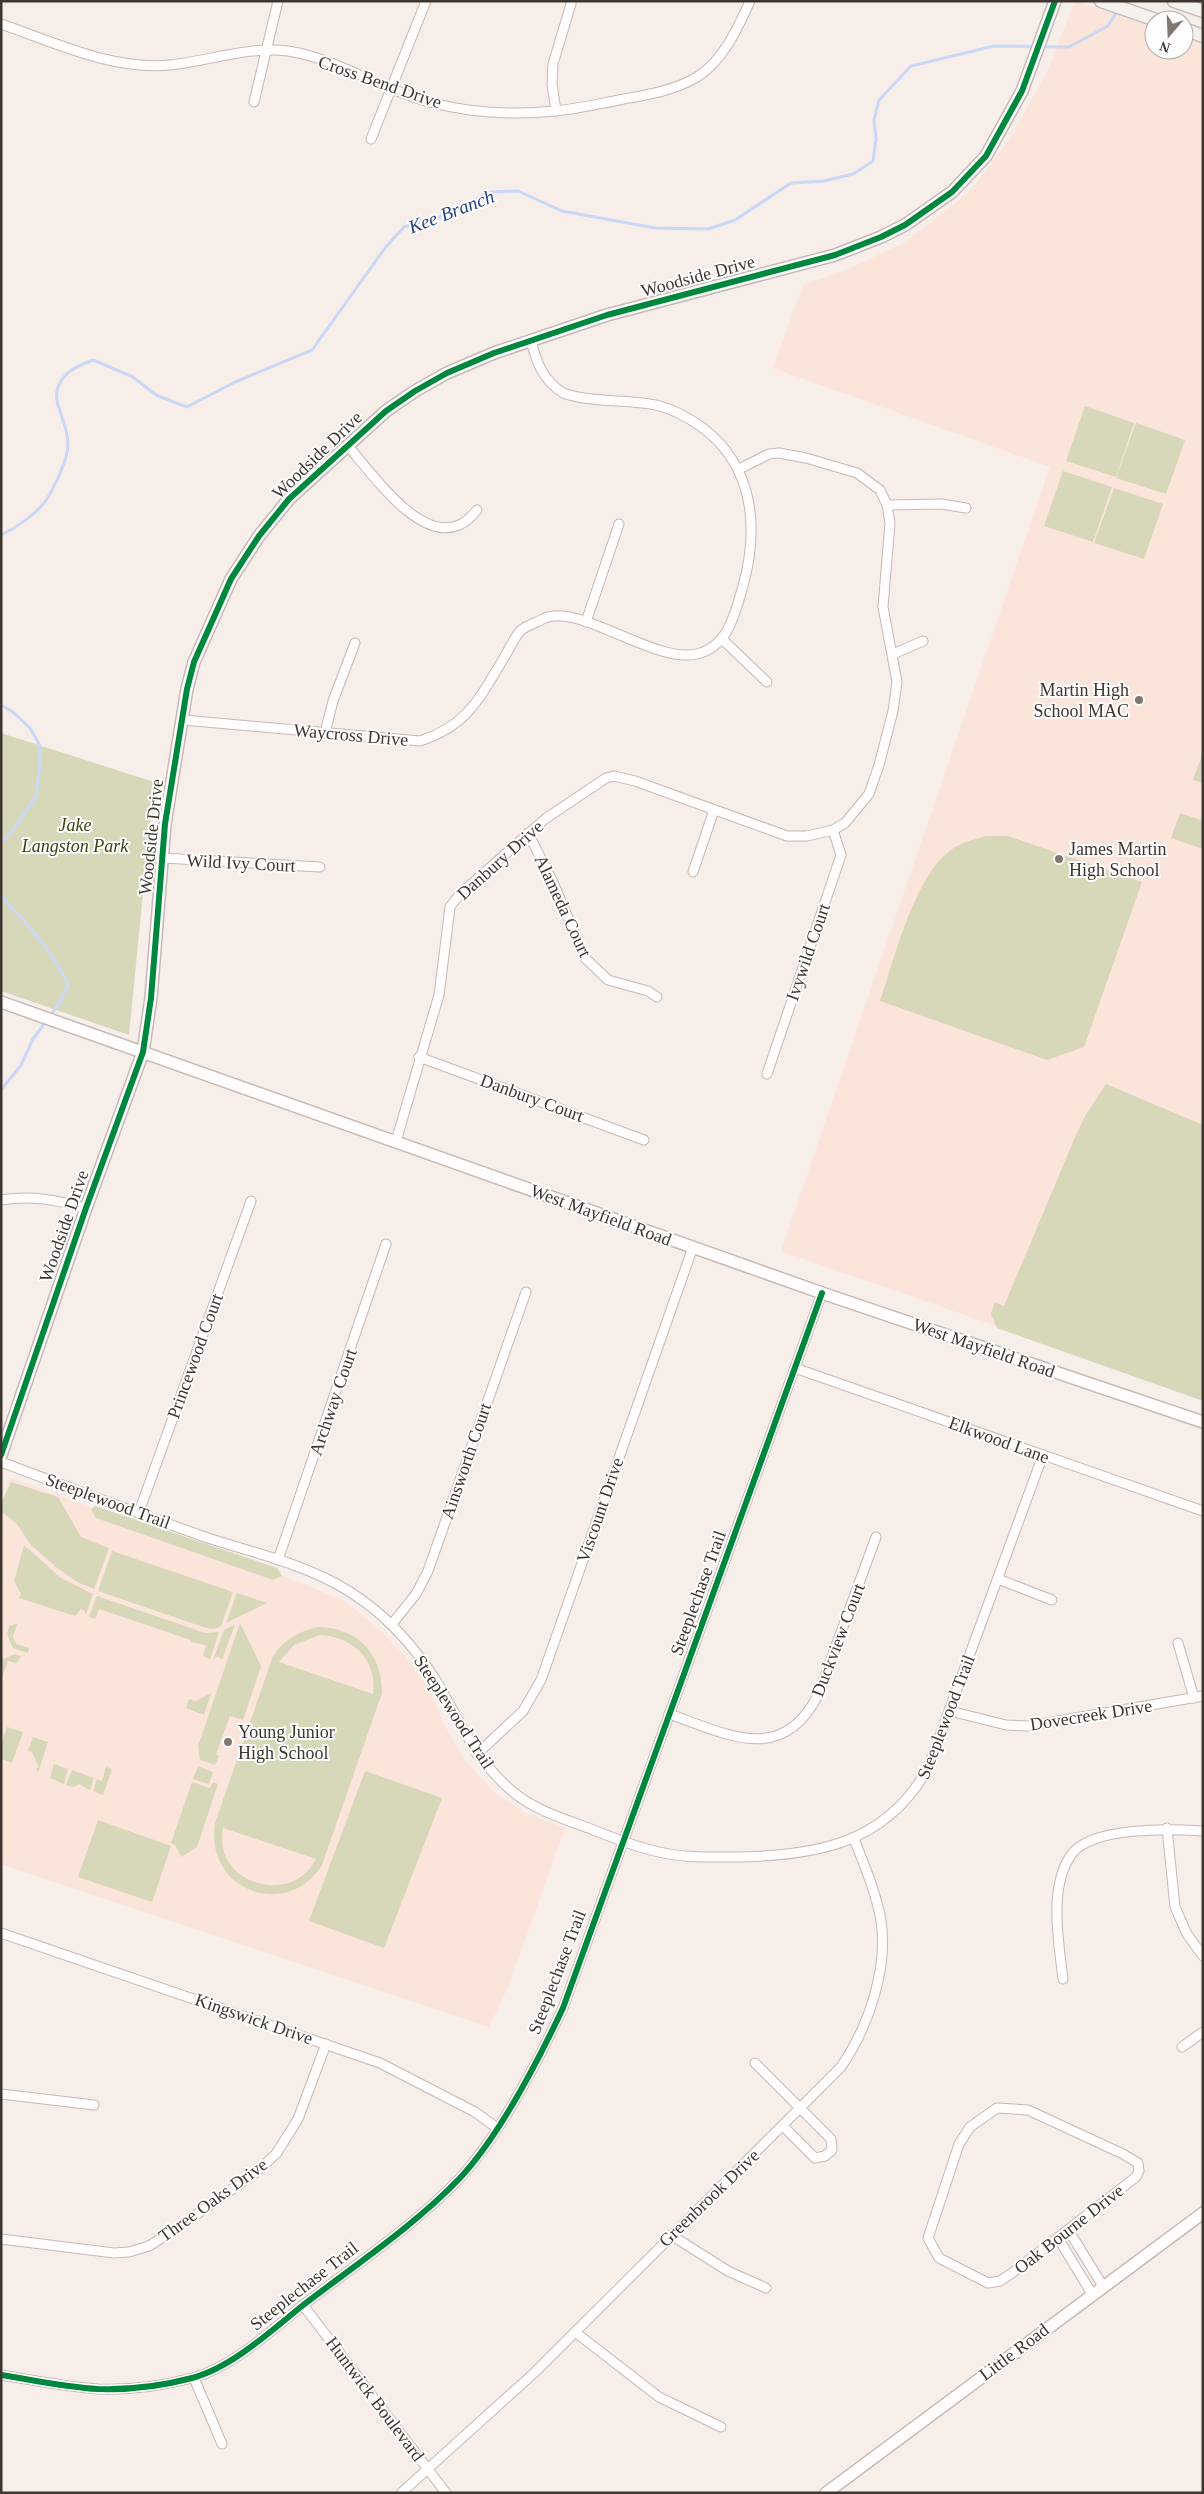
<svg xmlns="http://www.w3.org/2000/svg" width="1204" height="2494" viewBox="0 0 1204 2494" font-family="Georgia,serif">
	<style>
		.built { fill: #fbe4d9 }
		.green { fill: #d7d8ba; fill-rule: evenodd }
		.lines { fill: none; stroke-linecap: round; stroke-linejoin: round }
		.stream { stroke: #cad7f5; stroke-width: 3 }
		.minor-casing { stroke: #c3bab6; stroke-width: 11 }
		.tertiary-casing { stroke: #c3bab6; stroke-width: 14 }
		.secondary-casing { stroke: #c3bab6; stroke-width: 15 }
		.minor { stroke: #fefcfc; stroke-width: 9 }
		.tertiary { stroke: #fefcfc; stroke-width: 11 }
		.secondary { stroke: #f5f1ee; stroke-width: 12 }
		.cycleway-casing { stroke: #fdfdfd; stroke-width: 9 }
		.cycleway { stroke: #00873e; stroke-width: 6 }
		.poi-dot { fill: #807672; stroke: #fdfdfd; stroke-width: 2 }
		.labels { text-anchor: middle; stroke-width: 4; stroke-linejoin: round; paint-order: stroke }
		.street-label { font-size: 18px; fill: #403631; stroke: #fdfdfd }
		.poi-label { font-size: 18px; fill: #403631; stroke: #fdfdfd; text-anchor: start }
		.park-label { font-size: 18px; font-style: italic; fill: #3d4213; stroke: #fdfdfd }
		.water-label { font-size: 19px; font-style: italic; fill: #254384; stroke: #fdfdfd }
	</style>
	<rect width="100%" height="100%" fill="#f7eeea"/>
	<g class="built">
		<path d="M1075 1 1154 27V50H1184V37L1203 43V1398L781 1251 1050 467 773 368 803 285 844 271 904 243 968 193 1008 142 1046 74Z"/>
		<path d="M10 1478 276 1573 343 1600 378 1628 405 1656 429 1689 445 1726 464 1759 495 1793 525 1813 565 1828 508 1987 489 2027 1 1864V1506Z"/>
	</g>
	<g class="green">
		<path d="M1085 406 1134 423 1116 477 1066 461Z"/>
		<path d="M1136 423 1185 440 1166 494 1116 478Z"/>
		<path d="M1063 471 1112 487 1093 542 1044 526Z"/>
		<path d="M1114 488 1163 504 1144 559 1094 543Z"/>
		<path d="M1 733 154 782 129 1035 1 991Z"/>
		<path d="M1203 752V783L1193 780Z"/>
		<path d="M1180 813 1201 820 1203 814V849L1171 838Z"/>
		<path d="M986 836H1008L1142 882 1084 1047 1047 1060 880 1001C895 958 916 868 957 846 966 841 977 839 986 836Z"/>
		<path d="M1106 1084 1203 1125V1401L997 1328 991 1314 995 1302 1004 1306 1076 1135 1085 1116Z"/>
		<path d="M11 1482 58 1497 81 1537 109 1548 94 1589 77 1582 56 1567 31 1545 17 1524 2 1512 1 1504Z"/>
		<path d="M95 1506 277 1568 282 1576 273 1580 96 1518 91 1509Z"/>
		<path d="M24 1545 61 1578 93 1594 86 1615 85 1611 81 1609 75 1616 19 1598 21 1594 14 1581Z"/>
		<path d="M112 1551 233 1592 221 1626 214 1629 206 1628 98 1591Z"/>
		<path d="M237 1593 267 1603 226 1623Z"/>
		<path d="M97 1596 205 1633 219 1632 210 1659 203 1656 206 1645 191 1642V1640L99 1609 95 1619 89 1617Z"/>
		<path d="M240 1623 261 1666 243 1720 230 1716 216 1754 219 1756 215 1765 200 1760 198 1746Z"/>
		<path d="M15 1624H17L13 1636 16 1644 29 1648 28 1653 13 1648 7 1635 9 1626Z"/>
		<path d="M235 1624 222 1660 218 1656 213 1660 224 1630Z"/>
		<path d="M319 1627C358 1628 382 1654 382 1693L322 1865C286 1922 204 1889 215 1823L273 1656C285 1639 299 1631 319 1627ZM320 1635C352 1636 378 1660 373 1694L279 1662 294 1645ZM223 1828 316 1859C291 1908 212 1883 223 1828Z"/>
		<path d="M15 1654 21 1656 17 1663 8 1661 1 1680V1660Z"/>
		<path d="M211 1693 204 1715 186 1708 189 1699 196 1701Z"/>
		<path d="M7 1727 23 1732 12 1763 1 1759V1744Z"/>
		<path d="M33 1737 48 1742 38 1773 36 1769 39 1767 32 1752 28 1751Z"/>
		<path d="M54 1764 68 1769 64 1784 50 1778Z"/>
		<path d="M198 1766 213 1772 209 1784 193 1779Z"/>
		<path d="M106 1767 112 1769 103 1795 93 1791 97 1779 102 1781Z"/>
		<path d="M72 1770 94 1778 90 1790 79 1784 74 1787 66 1785Z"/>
		<path d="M365 1771 442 1798 384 1948 309 1921Z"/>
		<path d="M192 1782 210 1788 213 1782 218 1784 197 1847 181 1857 175 1845 171 1843Z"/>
		<path d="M98 1820 171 1846 152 1902 78 1877Z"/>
	</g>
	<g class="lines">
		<g class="stream">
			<path d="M1 535C16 528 34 515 44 503 53 491 69 457 68 443 68 425 54 405 57 391 61 372 78 366 93 360L131 376 158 396 187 407 235 382 312 350 385 248 404 227 437 218 490 192 518 191 562 211 655 228 708 229 735 220 791 183 824 181 853 174 873 161 876 139 874 120 879 100 911 66 994 46 1069 47 1108 26 1118 10"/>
			<path d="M1 705 13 712 30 728 40 746V764L36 796 11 833 1 842"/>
			<path d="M1 896C26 923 53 951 68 985L60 1002 33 1039 21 1065 1 1090"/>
		</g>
		<g class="minor-casing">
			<g id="minor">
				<path d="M1 24C54 42 113 71 170 65 209 61 248 46 288 51 339 59 384 91 433 103 472 113 516 115 555 111 576 109 598 104 619 100 645 95 674 91 697 77 723 61 738 28 750 1"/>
				<path d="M254 102 278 1"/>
				<path d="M556 111 552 84 553 64 571 4"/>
				<path d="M371 139 426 1"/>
				<path d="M348 446C370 471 419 543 459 525 466 522 472 516 477 510"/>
				<path d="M887 505 941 504 966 508"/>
				<path d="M586 622 619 524"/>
				<path d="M722 639 767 682"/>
				<path d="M893 654 923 641"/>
				<path d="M183 720 420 741C469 725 480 697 505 656 510 648 515 636 521 630 528 625 538 622 545 618 579 603 655 664 697 654 729 646 735 613 743 586 759 528 754 467 703 428 689 418 674 409 656 405 626 399 592 403 563 393 543 380 536 362 531 340"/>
				<path d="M325 733 333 701 355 643"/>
				<path d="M528 833 552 880 585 958 608 980 648 991 657 997"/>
				<path d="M163 858 320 867"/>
				<path d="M693 872 714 810"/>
				<path d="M419 1057 644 1140"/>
				<path d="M767 1074 841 855 833 830"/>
				<path d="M396 1141 439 995 450 907 460 894 545 819 606 778 614 776 635 781 787 836H807L833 830 845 823 869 794 879 765 893 711 897 682 883 607 890 523 887 505 880 490 857 473 806 458 779 453 769 454 739 469"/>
				<path d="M1 1200C32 1195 56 1200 86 1208"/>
				<path d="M795 1368 1203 1511"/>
				<path d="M1 1462C70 1488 139 1514 208 1538 254 1553 305 1564 347 1590 383 1612 412 1643 435 1679 461 1721 472 1757 512 1791 534 1810 564 1819 591 1829 613 1838 636 1847 659 1852 684 1858 710 1857 735 1857 816 1856 886 1844 928 1768L1043 1455"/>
				<path d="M139 1512 251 1201"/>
				<path d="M278 1560 386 1244"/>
				<path d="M998 1579 1052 1600"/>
				<path d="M392 1624 416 1594 428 1571 526 1292"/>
				<path d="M1178 1643 1194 1698"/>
				<path d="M950 1711 1006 1725 1029 1726 1203 1696"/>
				<path d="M669 1714C727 1734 782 1766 818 1695L876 1537"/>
				<path d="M477 1754 523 1711 541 1680 693 1247"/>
				<path d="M1167 1828 1175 1907 1187 1934 1203 1956"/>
				<path d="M1 1933 380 2063 475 2112 497 2128"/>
				<path d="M1063 1979C1059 1943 1048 1888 1071 1855 1091 1826 1172 1829 1203 1831"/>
				<path d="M1182 2047 1203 2032"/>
				<path d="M755 2063 831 2139 832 2150 825 2156 815 2158 783 2126"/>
				<path d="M1 2094 94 2105"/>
				<path d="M997 2108 1028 2110 1123 2154 1138 2163 1139 2171 1136 2177 1012 2273 1000 2281 988 2283 939 2258 928 2238 959 2144 970 2127Z"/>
				<path d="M1069 2231 1103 2286"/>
				<path d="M671 2235 728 2271 766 2288"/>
				<path d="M1058 2238 1092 2294"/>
				<path d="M1 2239 114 2253 129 2252 149 2246 179 2227 255 2173 276 2154 298 2119 326 2044"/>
				<path d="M303 2305 446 2493"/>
				<path d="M575 2332 659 2397 721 2427"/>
				<path d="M1 2375C33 2380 66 2387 98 2389 130 2390 162 2386 192 2378 231 2368 271 2331 302 2306 355 2265 413 2227 460 2178 500 2135 538 2061 563 2008L822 1293"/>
				<path d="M194 2378 222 2444"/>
				<path d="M401 2493 534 2373 841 2067C869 2026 890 1965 880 1915 874 1888 864 1864 854 1839"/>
			</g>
		</g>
		<g class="tertiary-casing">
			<g id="tertiary">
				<path d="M1 1002 822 1293 1203 1422"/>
				<path d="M1 1455 86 1208 143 1052 151 998 165 824 187 689 194 662 231 579 259 536 289 499 386 411 415 391 447 373 494 353 607 315 835 255 881 237 905 225 952 192 986 156 1022 91 1055 1"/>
				<path d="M826 2493 1203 2213"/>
			</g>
		</g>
		<g class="secondary-casing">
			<g id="secondary">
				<path d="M1101 1 1156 20"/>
				<path d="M1174 1 1203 11"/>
				<path d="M1184 29 1203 36"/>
			</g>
		</g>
		<use href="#minor" class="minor"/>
		<use href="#tertiary" class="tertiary"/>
		<use href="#secondary" class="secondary"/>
		<g class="cycleway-casing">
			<g id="cycleway">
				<path d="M1 1455 86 1208 143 1052 151 998 165 824 187 689 194 662 231 579 259 536 289 499 386 411 415 391 447 373 494 353 607 315 835 255 881 237 905 225 952 192 986 156 1022 91 1055 1"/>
				<path d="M1 2375C33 2380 66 2387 98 2389 130 2390 162 2386 192 2378 231 2368 271 2331 302 2306 355 2265 413 2227 460 2178 500 2135 538 2061 563 2008L822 1293"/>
			</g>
		</g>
		<use href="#cycleway" class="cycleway"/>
	</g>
	<g class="poi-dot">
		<circle cx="1139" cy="700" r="5"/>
		<circle cx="1059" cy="859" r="5"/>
		<circle cx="228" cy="1742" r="5"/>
	</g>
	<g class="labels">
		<g class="street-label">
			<text transform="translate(380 82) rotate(19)" y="6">Cross Bend Drive</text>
			<text transform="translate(698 276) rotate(-15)" y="6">Woodside Drive</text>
			<text transform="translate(317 455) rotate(-44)" y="6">Woodside Drive</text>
			<text transform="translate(351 735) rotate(5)" y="6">Waycross Drive</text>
			<text transform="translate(151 837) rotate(-84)" y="6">Woodside Drive</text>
			<text transform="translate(500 860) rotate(-42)" y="6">Danbury Drive</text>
			<text transform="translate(241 863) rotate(3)" y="6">Wild Ivy Court</text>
			<text transform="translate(563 906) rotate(65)" y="6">Alameda Court</text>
			<text transform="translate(808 952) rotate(-71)" y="6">Ivywild Court</text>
			<text transform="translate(532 1098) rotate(20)" y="6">Danbury Court</text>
			<text transform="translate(601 1215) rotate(20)" y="6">West Mayfield Road</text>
			<text transform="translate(64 1226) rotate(-71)" y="6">Woodside Drive</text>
			<text transform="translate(984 1348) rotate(19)" y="6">West Mayfield Road</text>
			<text transform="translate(195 1356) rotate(-70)" y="6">Princewood Court</text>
			<text transform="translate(333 1402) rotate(-71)" y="6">Archway Court</text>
			<text transform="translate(999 1440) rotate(20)" y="6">Elkwood Lane</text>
			<text transform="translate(466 1461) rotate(-71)" y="6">Ainsworth Court</text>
			<text transform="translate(108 1501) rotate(20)" y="6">Steeplewood Trail</text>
			<text transform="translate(600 1510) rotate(-71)" y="6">Viscount Drive</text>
			<text transform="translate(698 1593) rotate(-70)" y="6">Steeplechase Trail</text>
			<text transform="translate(838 1640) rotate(-69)" y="6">Duckview Court</text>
			<text transform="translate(454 1712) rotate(57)" y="6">Steeplewood Trail</text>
			<text transform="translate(1091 1715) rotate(-9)" y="6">Dovecreek Drive</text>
			<text transform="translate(946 1717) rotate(-69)" y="6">Steeplewood Trail</text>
			<text transform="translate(557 1972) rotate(-69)" y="6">Steeplechase Trail</text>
			<text transform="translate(254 2019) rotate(19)" y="6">Kingswick Drive</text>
			<text transform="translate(709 2198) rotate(-44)" y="6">Greenbrook Drive</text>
			<text transform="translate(213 2200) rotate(-36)" y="6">Three Oaks Drive</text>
			<text transform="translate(1069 2229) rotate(-38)" y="6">Oak Bourne Drive</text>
			<text transform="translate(304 2286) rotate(-38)" y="6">Steeplechase Trail</text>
			<text transform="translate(1014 2352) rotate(-37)" y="6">Little Road</text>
			<text transform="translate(375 2399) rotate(53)" y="6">Huntwick Boulevard</text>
		</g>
		<g class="poi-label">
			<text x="1129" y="696" text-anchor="end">Martin High<tspan x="1129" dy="21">School MAC</tspan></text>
			<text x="1069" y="855">James Martin<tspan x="1069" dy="21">High School</tspan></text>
			<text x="238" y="1738">Young Junior<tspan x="238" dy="21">High School</tspan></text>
		</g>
		<g class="park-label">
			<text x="75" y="831">Jake<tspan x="75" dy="21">Langston Park</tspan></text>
		</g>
		<g class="water-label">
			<text transform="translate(451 211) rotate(-21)" y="7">Kee Branch</text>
		</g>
	</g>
	<rect width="1204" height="2494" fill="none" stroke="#403631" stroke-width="5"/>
	<g transform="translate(1169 35) rotate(199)"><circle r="24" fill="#fdfdfd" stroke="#b1adab"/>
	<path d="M0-4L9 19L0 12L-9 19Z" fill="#807672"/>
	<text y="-8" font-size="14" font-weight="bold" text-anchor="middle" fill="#403631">N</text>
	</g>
</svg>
